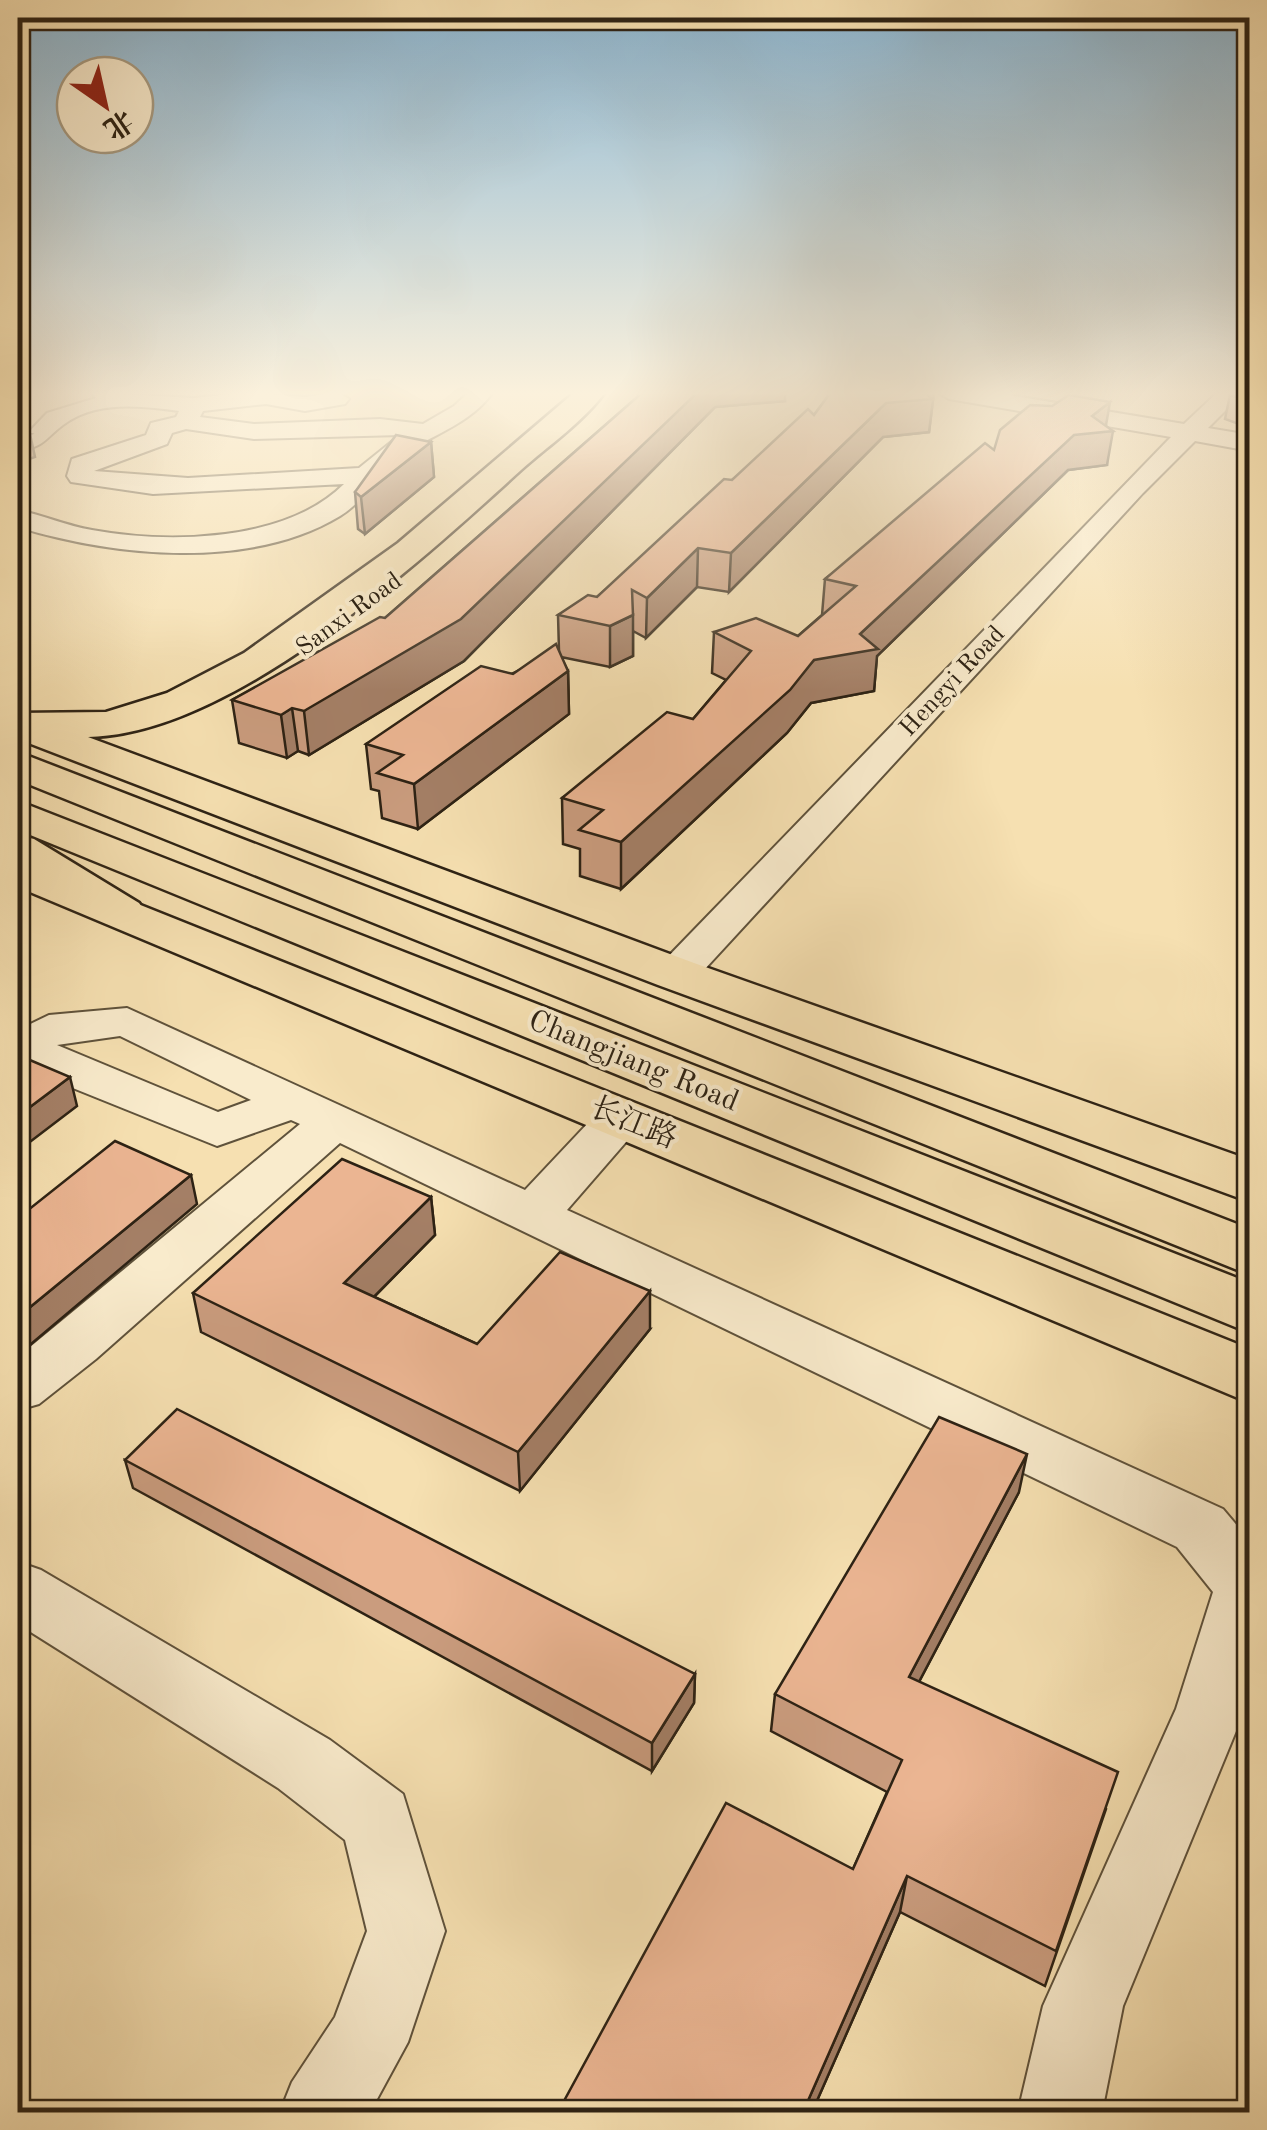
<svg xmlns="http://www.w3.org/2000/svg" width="1267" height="2130" viewBox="0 0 1267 2130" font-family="'Old Standard TT','Noto Serif SC',serif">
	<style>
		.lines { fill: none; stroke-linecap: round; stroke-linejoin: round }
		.minor-casing { stroke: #5f523b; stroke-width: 4 }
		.major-casing { stroke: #2d2214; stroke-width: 5 }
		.highway-casing { stroke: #2d2214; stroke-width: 5 }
		.minor { fill: #f9ebcc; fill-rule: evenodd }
		.major { fill: #f6e0b1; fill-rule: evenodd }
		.highway { fill: #f6e0b1; fill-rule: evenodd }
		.wall { fill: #ca9c7e; stroke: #2d2214; stroke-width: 2.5 }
		.shaded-wall { fill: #a47f66; stroke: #2d2214; stroke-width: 2.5 }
		.building { fill: #ebb592; stroke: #2d2214; stroke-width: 2.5 }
		.labels { text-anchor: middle; stroke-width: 8; stroke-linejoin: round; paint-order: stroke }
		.far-street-label { font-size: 25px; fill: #2d2214; stroke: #f9ebcc }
		.street-label { font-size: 30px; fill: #2d2214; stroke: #f9ebcc }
	</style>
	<rect width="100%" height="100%" fill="#f6e0b1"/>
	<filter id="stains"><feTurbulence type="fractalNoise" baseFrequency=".002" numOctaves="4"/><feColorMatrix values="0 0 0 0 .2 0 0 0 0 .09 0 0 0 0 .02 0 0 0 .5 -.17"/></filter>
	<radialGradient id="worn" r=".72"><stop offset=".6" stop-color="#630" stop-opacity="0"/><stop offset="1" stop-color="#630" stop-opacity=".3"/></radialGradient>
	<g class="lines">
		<g class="minor-casing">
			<g id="minor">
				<path d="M90 392 194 398 247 392 305 397 337 392 349 399 345 404 305 411 266 404 203 411 200 417 254 424 380 419 423 424 454 406 469 392H493C470 424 437 432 406 453 381 471 366 500 340 516 249 571 113 556 18 527V510C43 515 67 526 92 530 169 544 286 542 344 484L153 494 71 482 67 476 72 459 146 435 151 423 176 417 179 411C142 406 96 400 63 425 43 440 46 446 18 451V437L27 434 47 413 96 398ZM186 429 254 439 400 435 359 468 188 478 94 471 167 444 172 433Z"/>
				<path d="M937 392H991L1184 424 1218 392H1244L1208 428 1250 435V451L1195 441 1143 493 692 983 676 987 660 983 654 974 660 965 1171 437 949 399Z"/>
				<path d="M127 1008 525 1190 605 1105 622 1100 639 1105 647 1116 639 1127 567 1210 1223 1509 1250 1541V1697L1123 2006 1102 2112H1018L1043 2006 1176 1709 1213 1592 1177 1547 340 1143 96 1359 39 1404 18 1410V1357L300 1124 291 1120 217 1146 18 1066V1030L49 1015ZM120 1036 251 1100 218 1112 57 1045Z"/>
				<path d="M18 1562 41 1570 330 1740 403 1794 445 1931 408 2042 370 2112H280L292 2082 335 2017 367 1931 345 1840 278 1788 18 1624Z"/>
			</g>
		</g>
		<g class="major-casing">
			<g id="major">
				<path d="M575 392H605C584 421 548 446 521 470 419 563 231 735 88 737L694 963 1250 1160V1202L658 985 18 739V713L106 712 167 693 244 653 398 543Z"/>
				<path d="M18 856 1250 1349V1403L18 887Z"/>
			</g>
		</g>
		<g class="highway-casing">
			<g id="highway">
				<path d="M18 752 1250 1229V1275L18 780Z"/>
				<path d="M18 801 1250 1283V1333L18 830Z"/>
				<path d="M18 835 34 839 139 903 146 913 139 923C97 934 52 890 18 869Z"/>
			</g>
		</g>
		<use href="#minor" class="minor"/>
		<use href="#major" class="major"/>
		<use href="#highway" class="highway"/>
	</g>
	<g class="wall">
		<path d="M643 392H785V401L715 407 464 661 309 755 298 751 287 758 239 743 232 700 385 618Z"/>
		<path d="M831 392H934L929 432 883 437 729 592 697 587 646 638 633 631V656L610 667 561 657 568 671 569 714 418 829 382 818 379 791 371 789 366 744 559 651 558 615 597 597 732 480 814 415Z"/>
		<path d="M1250 392V428L1225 419 1230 395Z"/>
		<path d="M1106 426 1107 465 1068 470 877 656 874 691 811 703 787 733 621 889 580 876V849L563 844 562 798 693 719 726 680 712 673 714 632 798 636 822 615 825 579 994 450Z"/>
		<path d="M431 442 434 477 365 534 358 529 355 492Z"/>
		<path d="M431 1197 435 1235 374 1297 477 1344 650 1329 520 1491 201 1332 193 1293Z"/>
		<path d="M125 1460 695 1674 694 1703 652 1771 133 1488Z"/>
		<path d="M1019 1492 919 1682 1106 1809 1045 1986 900 1912 812 2112H558L853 1869 887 1792 771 1731 775 1694Z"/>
	</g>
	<g class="shaded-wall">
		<path d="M698 392H785V401L715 407 464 661 309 755 304 711Z"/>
		<path d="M915 392H934L929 432 883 437 729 592 731 553 886 403Z"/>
		<path d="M1110 402 1105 431H1113L1107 465 1068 470 877 656 874 691 811 703 787 733 621 889V842L814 660 860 634 1092 416Z"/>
		<path d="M30 434 35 457 18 463V438Z"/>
		<path d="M431 442 434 477 365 534 361 497Z"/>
		<path d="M698 548 697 587 646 638 647 598Z"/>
		<path d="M633 615V656L610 667V626Z"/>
		<path d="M568 671 569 714 418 829 414 784Z"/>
		<path d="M292 708 298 751 287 758 281 715Z"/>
		<path d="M18 949 22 966 18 969Z"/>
		<path d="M70 1077 77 1106 18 1151V1116Z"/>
		<path d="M191 1175 197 1204 18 1355V1317Z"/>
		<path d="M431 1197 435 1235 350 1321 344 1283Z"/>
		<path d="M650 1291V1329L520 1491 518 1452Z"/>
		<path d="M1027 1454 1019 1492 902 1714 909 1677Z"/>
		<path d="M695 1674 694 1703 652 1771V1743Z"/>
		<path d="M907 1876 900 1912 812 2112H803Z"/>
	</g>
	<g class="building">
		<path d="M643 392H698L461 619 304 711 292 708 281 715 232 700 380 617 385 618Z"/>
		<path d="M831 392H924L932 399 886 403 731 553 698 548 647 598 632 590 633 615 610 626 558 615 588 595 597 597 724 479 732 480 808 409 814 415Z"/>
		<path d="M1233 392H1250V402L1230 395Z"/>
		<path d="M1069 395 1110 402 1092 416 1113 431 1074 435 860 634 878 649 814 660 790 690 621 842 579 830 603 810 562 798 667 712 693 719 751 651 714 632 756 618 798 636 856 586 825 579 985 443 994 450 1000 430 1030 405 1052 406Z"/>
		<path d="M18 431 30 434 18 438Z"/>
		<path d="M396 435 431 442 361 497 355 492Z"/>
		<path d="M556 644 568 671 414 784 377 773 403 755 366 744 481 666 513 674Z"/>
		<path d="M18 1055 70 1077 18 1116Z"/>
		<path d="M115 1141 191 1175 18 1317V1218Z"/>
		<path d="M342 1159 431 1197 344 1283 477 1344 560 1252 650 1291 518 1452 193 1293Z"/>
		<path d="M177 1409 695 1674 652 1743 125 1460Z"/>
		<path d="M939 1417 1027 1454 909 1677 1118 1772 1056 1951 907 1876 803 2112H558L726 1803 853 1869 902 1760 775 1694Z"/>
	</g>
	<linearGradient id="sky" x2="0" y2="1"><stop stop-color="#8bb7d4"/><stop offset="0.57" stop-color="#fbf1dc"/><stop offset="1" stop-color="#fbf1dc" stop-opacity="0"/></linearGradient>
	<rect width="1267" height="690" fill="url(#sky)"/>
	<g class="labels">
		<g class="far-street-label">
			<text transform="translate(348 613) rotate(-36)" y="9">Sanxi Road</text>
			<text transform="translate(951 680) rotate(-47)" y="9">Hengyi Road</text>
		</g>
		<g class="street-label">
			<text transform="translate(634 1060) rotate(22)" y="10">Changjiang Road</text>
			<text transform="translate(634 1122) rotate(22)" y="10">长江路</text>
		</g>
	</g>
	<rect width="1267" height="2130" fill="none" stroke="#f6e0b1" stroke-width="60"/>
	<rect x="20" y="20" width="1227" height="2090" fill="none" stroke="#2d2214" stroke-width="5"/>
	<rect x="30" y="30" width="1207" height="2070" fill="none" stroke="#2d2214" stroke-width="2.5"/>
	<g transform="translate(105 105) rotate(146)"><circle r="48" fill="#f9ebcc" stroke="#a79b82" stroke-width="2.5"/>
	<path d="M0-8L18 38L0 25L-18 38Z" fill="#8f2418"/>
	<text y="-15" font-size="28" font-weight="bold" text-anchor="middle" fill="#2d2214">北</text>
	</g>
	<rect width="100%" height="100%" filter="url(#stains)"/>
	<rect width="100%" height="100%" fill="url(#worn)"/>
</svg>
